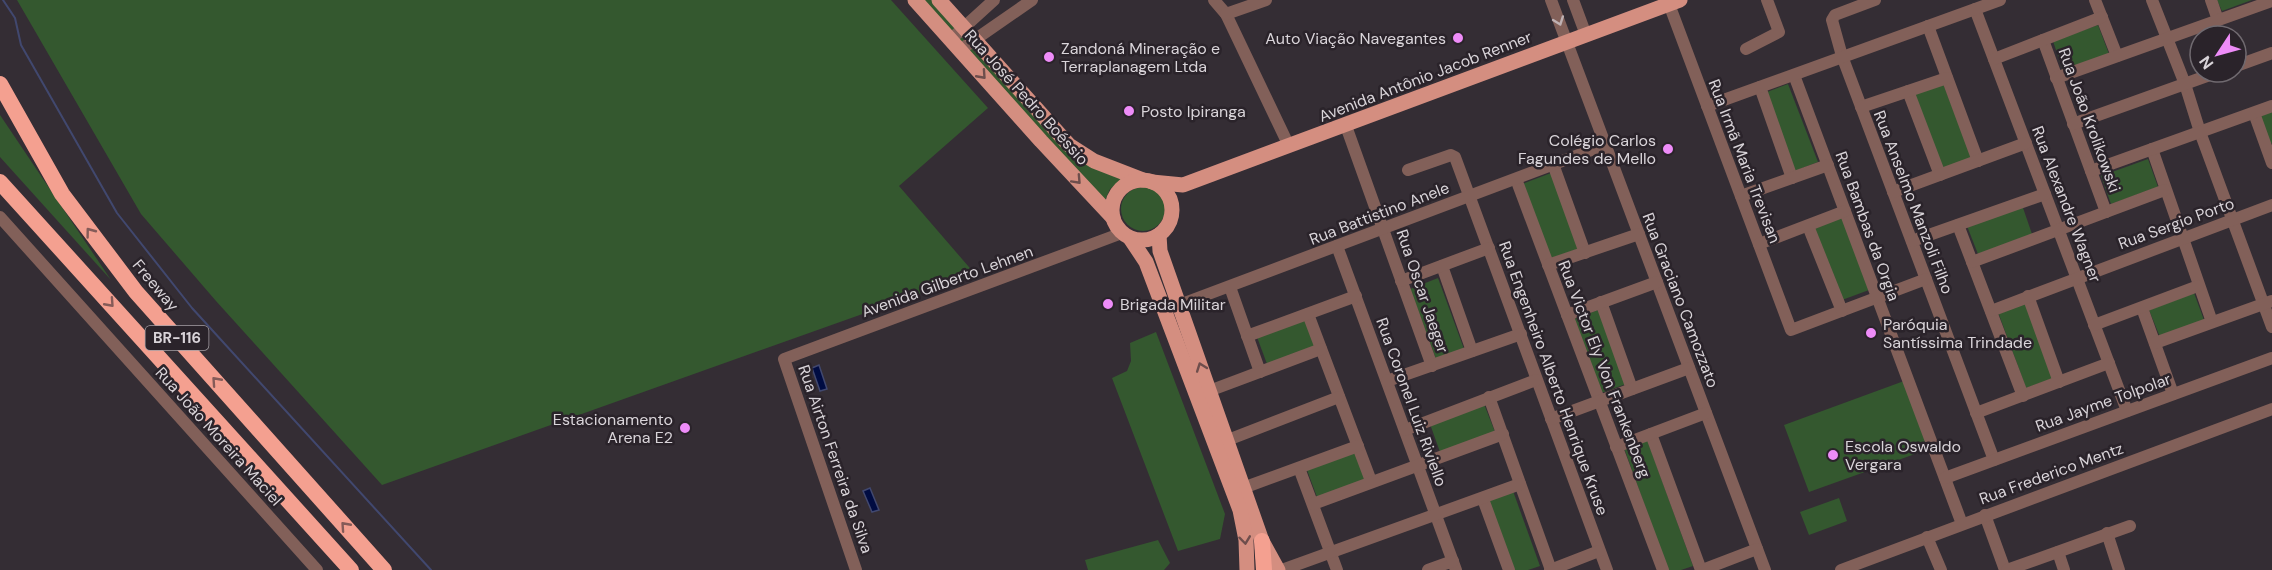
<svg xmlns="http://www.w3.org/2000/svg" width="2272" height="570" viewBox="0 0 2272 570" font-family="'DM Sans',sans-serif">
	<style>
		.green { fill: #34582f }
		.water { fill: #000c42; stroke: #41486f; stroke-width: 1.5 }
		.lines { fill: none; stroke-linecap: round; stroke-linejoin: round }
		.stream { stroke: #41486f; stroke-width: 2 }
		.minor { stroke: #826059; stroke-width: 12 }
		.major { stroke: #d48e80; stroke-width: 15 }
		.highway { stroke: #f4a090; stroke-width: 16 }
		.oneway { stroke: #bfb1b3 }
		.oneway2 { stroke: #6e4e4c }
		.oneway3 { stroke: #855b58 }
		.poi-dot { fill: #ee8cf8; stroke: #2a232a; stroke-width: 2 }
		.labels { text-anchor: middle; stroke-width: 5; stroke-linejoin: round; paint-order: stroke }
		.shield { fill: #2a232a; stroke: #a49fa4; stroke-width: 1.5 }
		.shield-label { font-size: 15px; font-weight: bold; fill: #d9d4d9 }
		.poi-label { font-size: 16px; fill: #d9d4d9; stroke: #2a232a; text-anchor: start }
		.street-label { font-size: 16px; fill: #d9d4d9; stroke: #2a232a }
	</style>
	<rect width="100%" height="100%" fill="#342d34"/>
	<g class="green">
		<path d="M17 0H891L988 108 899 186 975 274 382 485 216 301 141 214Z"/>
		<path d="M920 0H932L1070 153 1124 178 1110 189 1103 205Z"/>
		<path d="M2217 0H2252L2222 11Z"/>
		<path d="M2098 25 2109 54 2063 71 2053 41Z"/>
		<path d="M1943 83 1972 159 1943 170 1914 95Z"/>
		<path d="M1788 84 1818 162 1792 172 1762 94Z"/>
		<path d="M2272 111V143L2265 145 2254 118Z"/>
		<path d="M0 115 111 280 0 157Z"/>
		<path d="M2148 159 2158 187 2111 204 2101 176Z"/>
		<path d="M1551 173 1578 249 1549 259 1522 184Z"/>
		<circle cx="1143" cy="209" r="22"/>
		<path d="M2022 205 2032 234 1978 254 1967 226Z"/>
		<path d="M1842 217 1869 290 1842 300 1814 227Z"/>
		<path d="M1438 278 1464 349 1436 359 1410 289Z"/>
		<path d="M2194 293 2204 320 2160 337 2149 310Z"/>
		<path d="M2026 302 2054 378 2026 388 1998 312Z"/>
		<path d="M1598 310 1626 384 1601 393 1574 319Z"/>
		<path d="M1305 320 1315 347 1267 364 1257 337Z"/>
		<path d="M1156 332 1225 514 1220 539 1178 551 1112 378 1127 371 1131 361 1130 343Z"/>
		<path d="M1904 381 1929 449 1809 492 1784 425Z"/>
		<path d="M1484 404 1495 432 1440 452 1430 424Z"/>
		<path d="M1647 439 1693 566 1681 570H1668L1624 448Z"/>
		<path d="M1355 452 1365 479 1317 497 1307 470Z"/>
		<path d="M1513 491 1540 566 1528 570H1514L1489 500Z"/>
		<path d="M1839 498 1847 521 1809 535 1800 512Z"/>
		<path d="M1158 540 1170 563 1164 570H1088L1085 560Z"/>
	</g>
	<g class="water">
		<path d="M819 365 827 389 820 391 812 368Z"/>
		<path d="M870 488 879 510 872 512 863 491Z"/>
	</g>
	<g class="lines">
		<path class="stream" d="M3 0 15 18 21 45 117 213 192 308 431 570"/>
		<g class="minor">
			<path d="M1214 0 1226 14 1289 146"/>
			<path d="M1551 0 1765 570"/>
			<path d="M1573 0 1586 35"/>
			<path d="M1875 0 1835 15 1832 20 1842 56 1994 460"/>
			<path d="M2095 0 2117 56"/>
			<path d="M2152 0 2185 84 2200 132 2272 327"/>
			<path d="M2211 0 2218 20"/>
			<path d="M1669 4 1791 330 1926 279"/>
			<path d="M1975 9 2127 411"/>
			<path d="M1226 14 1266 0"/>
			<path d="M1928 26 1978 161"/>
			<path d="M950 40 994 0"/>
			<path d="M2043 40 2106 212"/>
			<path d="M1746 49 1779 32 1767 0"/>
			<path d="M960 50 1032 0"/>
			<path d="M1994 59 2102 17"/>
			<path d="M2236 66 2272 53"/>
			<path d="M1794 75 1962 524"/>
			<path d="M2056 78 2272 1"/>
			<path d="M1760 87 1792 178"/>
			<path d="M1908 91 1940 175"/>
			<path d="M1707 106 2000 0"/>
			<path d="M1861 107 1947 78"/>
			<path d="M2254 113 2272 163"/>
			<path d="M2073 124 2218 72"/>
			<path d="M1346 126 1432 366"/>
			<path d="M2152 149 2212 322"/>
			<path d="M1553 164 1585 253"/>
			<path d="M1408 170 1451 155 1455 157 1607 570"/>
			<path d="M2091 171 2272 106"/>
			<path d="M1516 179 1663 570"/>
			<path d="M1893 192 2026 143"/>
			<path d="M1741 196 1828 165"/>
			<path d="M0 217 317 570"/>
			<path d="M1958 225 2023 396"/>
			<path d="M1808 226 1842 311"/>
			<path d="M1912 241 2045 194"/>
			<path d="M1759 244 1845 211"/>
			<path d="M1337 246 1456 570"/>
			<path d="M1972 262 2165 190"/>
			<path d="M1548 265 1639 234"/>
			<path d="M1442 266 1472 351"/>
			<path d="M1401 281 1489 248"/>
			<path d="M1230 287 1260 372"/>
			<path d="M2028 296 2059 382"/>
			<path d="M1601 302 1632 389"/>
			<path d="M1171 308 1605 145"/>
			<path d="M2142 308 2173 394"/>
			<path d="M1991 311 2272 205"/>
			<path d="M1308 314 1371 481"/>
			<path d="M1567 315 1657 282"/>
			<path d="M2094 325 2198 286"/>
			<path d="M1247 336 1356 296"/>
			<path d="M2155 343 2272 301"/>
			<path d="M1387 381 1521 334"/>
			<path d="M1209 391 1321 349"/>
			<path d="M1489 397 1551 570"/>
			<path d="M1976 413 2109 363"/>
			<path d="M1551 419 1689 368"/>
			<path d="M1405 430 1536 380"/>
			<path d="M1651 434 1701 570"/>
			<path d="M1220 443 1339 397"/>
			<path d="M1616 447 1706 413"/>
			<path d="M1299 468 1337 570"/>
			<path d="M1945 478 2272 358"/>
			<path d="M1243 488 1358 446"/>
			<path d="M1483 499 1509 570"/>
			<path d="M1313 504 1503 434"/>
			<path d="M1985 515 2005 570"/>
			<path d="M2107 533 2119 570"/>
			<path d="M1927 537 1941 570"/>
			<path d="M2058 552 2064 570"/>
			<path d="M856 570 784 359 1122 233"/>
			<path d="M1282 570 1520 484"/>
			<path d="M1428 570 1453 561"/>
			<path d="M1550 570 1599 551"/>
			<path d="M1702 570 1757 549"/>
			<path d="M1841 570 2272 409"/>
			<path d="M2007 570 2130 526"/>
		</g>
		<g class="major">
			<path d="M915 0 1041 141 1113 218"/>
			<path d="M939 0 1069 145 1094 161 1143 180"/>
			<circle cx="1142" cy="210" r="30"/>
			<path d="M1152 182 1183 185 1680 0"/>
			<path d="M1159 235 1160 251 1262 541 1278 570"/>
			<path d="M1130 238 1146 262 1240 510 1246 540 1247 570"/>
		</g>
		<g class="highway">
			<path d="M0 84 62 194 136 292 384 570"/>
			<path d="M0 182 351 570"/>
			<path d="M1262 541 1264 570"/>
		</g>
	</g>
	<defs><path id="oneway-chevron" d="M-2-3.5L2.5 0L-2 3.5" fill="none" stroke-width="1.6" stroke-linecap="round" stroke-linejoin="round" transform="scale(1.5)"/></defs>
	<use class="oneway" href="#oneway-chevron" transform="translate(1559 21) rotate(70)"/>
	<g class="oneway2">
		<use href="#oneway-chevron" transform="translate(982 75) rotate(48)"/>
		<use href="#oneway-chevron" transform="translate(1077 180) rotate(47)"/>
		<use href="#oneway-chevron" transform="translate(1201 367) rotate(-110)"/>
		<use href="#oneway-chevron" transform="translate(1245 540) rotate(83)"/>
	</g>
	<g class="oneway3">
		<use href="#oneway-chevron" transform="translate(90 232) rotate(-127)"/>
		<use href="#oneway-chevron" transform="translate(110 303) rotate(48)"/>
		<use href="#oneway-chevron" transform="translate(216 381) rotate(-132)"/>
		<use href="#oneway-chevron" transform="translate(345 526) rotate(-132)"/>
	</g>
	<g class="poi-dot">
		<circle cx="1458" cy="38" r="6"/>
		<circle cx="1049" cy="57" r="6"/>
		<circle cx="1129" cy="111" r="6"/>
		<circle cx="1668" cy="149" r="6"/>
		<circle cx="1108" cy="304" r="6"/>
		<circle cx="1871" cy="333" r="6"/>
		<circle cx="685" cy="428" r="6"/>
		<circle cx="1833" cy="455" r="6"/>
	</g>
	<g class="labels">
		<rect class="shield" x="145.5" y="326" width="63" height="24" rx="4.5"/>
		<g class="shield-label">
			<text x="177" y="343">BR-116</text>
		</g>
		<g class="poi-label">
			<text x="1446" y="44" text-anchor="end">Auto Viação Navegantes</text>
			<text x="1061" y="54">Zandoná Mineração e<tspan x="1061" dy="18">Terraplanagem Ltda</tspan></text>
			<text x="1141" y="117">Posto Ipiranga</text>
			<text x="1656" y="146" text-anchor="end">Colégio Carlos<tspan x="1656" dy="18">Fagundes de Mello</tspan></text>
			<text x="1120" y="310">Brigada Militar</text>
			<text x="1883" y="330">Paróquia<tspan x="1883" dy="18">Santíssima Trindade</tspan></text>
			<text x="673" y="425" text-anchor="end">Estacionamento<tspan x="673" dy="18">Arena E2</tspan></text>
			<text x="1845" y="452">Escola Oswaldo<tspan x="1845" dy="18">Vergara</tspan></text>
		</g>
		<g class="street-label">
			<text transform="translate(1425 76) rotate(-21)" y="6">Avenida Antônio Jacob Renner</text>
			<text transform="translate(1027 97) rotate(48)" y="6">Rua José Pedro Boéssio</text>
			<text transform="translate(2090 120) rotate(70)" y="6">Rua João Krolikowski</text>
			<text transform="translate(1745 161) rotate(69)" y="6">Rua Irmã Maria Trevisan</text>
			<text transform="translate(1914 202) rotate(69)" y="6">Rua Anselmo Manzoli Filho</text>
			<text transform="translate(2067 204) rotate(69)" y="6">Rua Alexandre Wagner</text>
			<text transform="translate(1379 213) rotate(-21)" y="6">Rua Battistino Anele</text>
			<text transform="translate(2176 223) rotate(-20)" y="6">Rua Sergio Porto</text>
			<text transform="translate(1868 226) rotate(70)" y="6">Rua Bambas da Orgia</text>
			<text transform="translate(947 281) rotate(-20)" y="6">Avenida Gilberto Lehnen</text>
			<text transform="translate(156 285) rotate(50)" y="6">Freeway</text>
			<text transform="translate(1423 291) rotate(71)" y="6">Rua Oscar Jaeger</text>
			<text transform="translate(1681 300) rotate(69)" y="6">Rua Graciano Camozzato</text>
			<text transform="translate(1605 369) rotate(69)" y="6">Rua Victor Ely Von Frankenberg</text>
			<text transform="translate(1554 378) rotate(70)" y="6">Rua Engenheiro Alberto Henrique Kruse</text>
			<text transform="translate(1412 402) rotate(70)" y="6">Rua Coronel Luiz Riviello</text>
			<text transform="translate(2103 402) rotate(-20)" y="6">Rua Jayme Tolpolar</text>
			<text transform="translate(219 436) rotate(48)" y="6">Rua João Moreira Maciel</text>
			<text transform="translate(836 459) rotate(71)" y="6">Rua Airton Ferreira da Silva</text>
			<text transform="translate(2051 473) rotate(-20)" y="6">Rua Frederico Mentz</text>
		</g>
	</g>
	<g transform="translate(2218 54) rotate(234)"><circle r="28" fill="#2a232a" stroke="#706a70" stroke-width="1.5"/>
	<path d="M0-4.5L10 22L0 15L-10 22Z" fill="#ee8cf8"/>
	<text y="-9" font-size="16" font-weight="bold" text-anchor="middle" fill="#d9d4d9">N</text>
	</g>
</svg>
